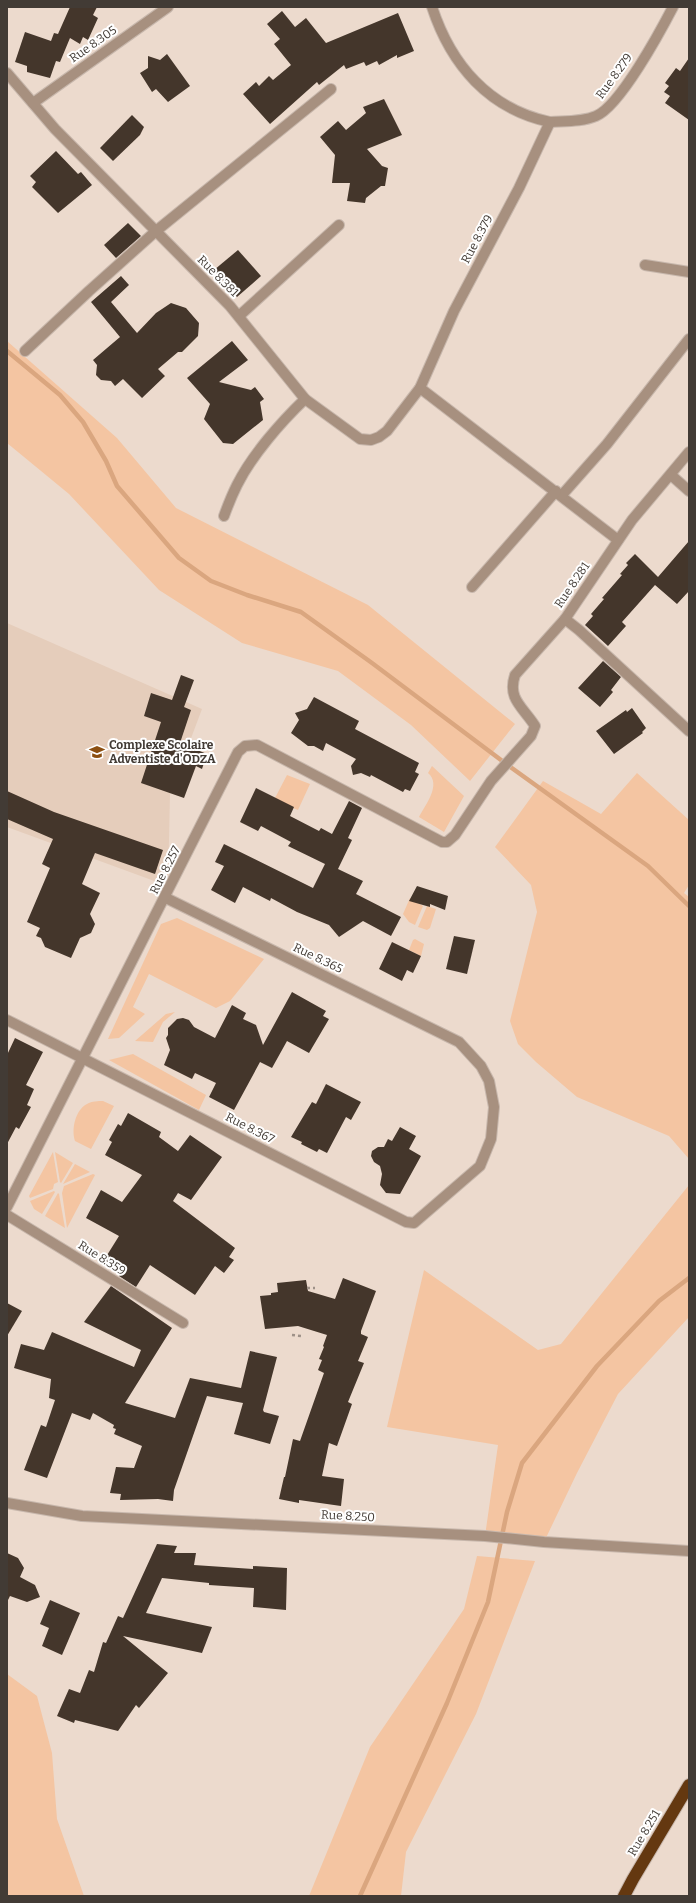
<svg xmlns="http://www.w3.org/2000/svg" width="696" height="1903" viewBox="0 0 696 1903" font-family="Bitter,serif">
	<style>
		.built { fill: #e5cdbb }
		.green { fill: #f4c5a2 }
		.lines { fill: none; stroke-linecap: round; stroke-linejoin: round }
		.stream { stroke: #daa67f; stroke-width: 4.5 }
		.building { fill: #44362b }
		.minor-casing { stroke: #c7b7ac; stroke-width: 12 }
		.highway-casing { stroke: #c7b7ac; stroke-width: 14 }
		.path { stroke: #9e9188; stroke-width: 2.5; stroke-dasharray: 3 3; stroke-linecap: butt }
		.minor { stroke: #a7907f; stroke-width: 10 }
		.highway { stroke: #643810; stroke-width: 12 }
		.labels { text-anchor: middle; stroke-width: 4; stroke-linejoin: round; paint-order: stroke }
		.street-label { font-size: 12px; fill: #423b35; stroke: #fff }
		.poi-label { font-size: 12px; font-weight: bold; fill: #423b35; stroke: #fff; text-anchor: start }
	</style>
	<rect width="100%" height="100%" fill="#ecdacd"/>
	<path class="built" d="M7 623 202 709 170 794 168 886 7 827Z"/>
	<g class="green">
		<path d="M7 341 117 438 176 508 368 605 515 724 470 781 411 725 338 671 242 643 159 590 69 494 7 443Z"/>
		<path d="M432 766 464 796 444 832 419 817C425 805 442 785 428 773Z"/>
		<path d="M637 773 689 820V885L684 893 689 897V1159L669 1136 577 1097 536 1062 518 1044 510 1021 537 912 531 885 495 847 543 781 601 814Z"/>
		<path d="M287 775 310 784 298 810 282 804 275 798Z"/>
		<path d="M410 898 423 906 415 925 409 922 403 914Z"/>
		<path d="M427 906 436 909 430 928 427 930 418 927Z"/>
		<path d="M177 918 264 959 230 1001 216 1008 149 974 133 1007 145 1014 119 1038 108 1039 161 924Z"/>
		<path d="M415 939 424 944 421 956 409 950 413 940Z"/>
		<path d="M175 1012 163 1022 153 1042 135 1041 166 1014Z"/>
		<path d="M133 1054 206 1095 199 1110 109 1060Z"/>
		<path d="M103 1101 114 1106 91 1149 75 1141C71 1130 75 1110 87 1104 92 1101 98 1101 103 1101Z"/>
		<path d="M53 1152 58 1182 54 1184 53 1189 30 1198 29 1196Z"/>
		<path d="M55 1152 73 1163 61 1183 60 1182Z"/>
		<path d="M75 1164 90 1172 63 1184Z"/>
		<path d="M93 1174 95 1175 67 1228 62 1193 64 1186Z"/>
		<path d="M689 1185V1317L618 1394 577 1473 544 1542 485 1536 498 1445 387 1427 424 1270 538 1350 561 1344Z"/>
		<path d="M54 1191 55 1192 42 1214 34 1209 30 1201Z"/>
		<path d="M58 1193 59 1194 65 1228 45 1216Z"/>
		<path d="M477 1556 535 1561 476 1714 406 1852 401 1896H309L370 1747 464 1609Z"/>
		<path d="M7 1674 37 1696 52 1753 57 1819 84 1896H7Z"/>
	</g>
	<g class="lines">
		<g class="stream">
			<path d="M7 351 60 395 83 422 106 461 117 486 179 558 211 581 247 595 301 612 372 663 509 766 648 866 689 906"/>
			<path d="M360 1896 447 1703 488 1602 507 1512 522 1463 597 1366 659 1301 689 1278"/>
		</g>
	</g>
	<g class="building">
		<path d="M70 7H97L93 15 98 18 88 40 83 37 80 44 70 38 60 62 56 61 50 78 27 72V66L15 62 25 32 51 41 54 33 58 34Z"/>
		<path d="M282 11 295 27 306 18 326 43 398 13 414 51 397 58V55L379 65 377 61 366 66 364 62 346 69 344 65 319 85 317 82 270 124 243 94 256 82 259 86 269 76 273 80 291 65 274 44 280 39 267 24Z"/>
		<path d="M167 54 190 86 168 102 156 89 152 92 140 73 148 68V56L160 60Z"/>
		<path d="M689 58V120L665 103 670 96 664 92 669 86 665 83 676 68 680 71Z"/>
		<path d="M384 99 402 135 367 149 382 166 388 168 385 186H381L366 198 365 203 347 201 350 183H332L335 155 320 137 338 121 346 130 366 113 363 107Z"/>
		<path d="M132 115 144 127 140 135 113 161 100 148Z"/>
		<path d="M56 151 78 174 81 172 92 185 58 213 32 187 36 182 30 176Z"/>
		<path d="M128 223 141 236 116 258 104 245Z"/>
		<path d="M238 250 261 276 237 297 214 270Z"/>
		<path d="M121 276 129 285 111 302 137 333 156 313 171 303 186 308 199 323 198 336 182 352H178L158 369 165 376 142 398 123 379 115 386 111 381 101 380 96 375 97 365 93 360 120 337 91 302Z"/>
		<path d="M232 341 248 360 219 382 251 390 255 387 264 399 260 402 263 420 233 444 223 443 204 419 210 404 187 378Z"/>
		<path d="M689 541V591L677 604 655 585 622 622 626 626 608 646 585 625 593 616 591 614 604 599 602 598 622 575 620 574 628 565 626 563 635 554 658 577Z"/>
		<path d="M603 661 621 677 611 690 613 692 600 707 578 688Z"/>
		<path d="M181 675 194 680 184 707 191 710 180 743 207 754 202 769 196 766 184 798 141 783 161 722 144 716 151 693 172 700Z"/>
		<path d="M314 697 359 721 355 729 419 763 415 772 419 774 410 791 405 789 403 792 371 775 370 777 361 773 353 775 351 766 356 759 326 743 323 751 314 746H308L291 733 299 720 295 713 307 709Z"/>
		<path d="M632 708 646 728 642 732 643 733 614 754 596 731 626 710 627 712Z"/>
		<path d="M256 788 294 807 290 816 319 831 321 828 332 834 349 801 362 808 348 838 352 840 338 869 363 881 356 894 401 917 391 936 363 921 339 937 329 925 297 912 271 898 270 901 243 887 235 903 211 890 224 866 215 862 224 844 313 888 325 864 288 846 291 842 261 826 258 831 240 822Z"/>
		<path d="M7 791 54 812 163 850 155 874 95 853 82 884 100 893 90 914 95 924 91 933 80 938 71 958 45 947 41 938 36 936 40 928 27 922 50 868 42 864 53 839 7 819Z"/>
		<path d="M417 886 448 896 445 910 430 904V907L409 901Z"/>
		<path d="M454 936 475 940 467 974 446 969Z"/>
		<path d="M392 942 421 956 413 973 407 970 402 981 379 969Z"/>
		<path d="M292 992 326 1011 323 1016 329 1019 309 1053 287 1041 272 1068 260 1062 234 1110 209 1097 216 1083 195 1073 192 1079 164 1065 170 1050 166 1038 168 1035V1028L177 1019 183 1018 189 1020 194 1027 215 1038 232 1005 246 1013 243 1019 256 1025 263 1045Z"/>
		<path d="M15 1038 43 1052 26 1085 34 1089 27 1105 31 1107 19 1129 16 1127 7 1144V1055Z"/>
		<path d="M326 1084 361 1102 351 1120 346 1117 327 1153 319 1149 317 1152 301 1144 302 1142 291 1137 312 1102 316 1104Z"/>
		<path d="M128 1113 161 1132 159 1137 178 1151 190 1135 222 1157 191 1200 178 1193 173 1201 235 1248 229 1257 234 1260 224 1273 215 1266 195 1295 150 1265 136 1287 119 1276 123 1270 104 1260 119 1236 86 1218 101 1190 122 1202 142 1175 105 1155 112 1142 109 1140 118 1124 121 1126Z"/>
		<path d="M400 1127 416 1136 409 1149 421 1156 400 1194 386 1193 380 1185 382 1174 380 1166 374 1162 371 1156 372 1151 378 1147H384L388 1139 392 1141Z"/>
		<path d="M343 1278 376 1291 361 1331V1334L368 1337 358 1361 364 1363 348 1402 352 1404 337 1446 329 1443 322 1476 344 1479 341 1506 299 1500V1503L279 1499 284 1477H285L293 1439 300 1441 324 1373 318 1370 322 1360 319 1359 324 1347 323 1346 327 1335 298 1326 265 1329 260 1296 271 1295V1293L278 1292 277 1283 306 1280 308 1291 335 1299Z"/>
		<path d="M111 1286 172 1328 125 1403 175 1418 190 1378 241 1388 250 1351 277 1357 263 1410 264 1412 279 1416 270 1444 234 1434 243 1403 207 1396 174 1490 173 1501 158 1499 120 1500 121 1494 110 1493 116 1467 134 1468 142 1446 114 1434 116 1429 113 1428 114 1425 93 1413 90 1420 72 1413 47 1478 24 1470 41 1425 46 1427 55 1400 49 1398 51 1379 14 1368 21 1344 44 1350 52 1332 134 1367 141 1350 84 1322Z"/>
		<path d="M7 1303 22 1311 7 1336Z"/>
		<path d="M157 1544 177 1546 174 1553H196L194 1565 253 1569V1566L287 1568 286 1610 253 1607 254 1588 209 1585V1583L162 1578 146 1613 212 1627 202 1653 123 1636 168 1673 139 1708 136 1705 118 1731 75 1720 74 1723 57 1716 69 1689 80 1693 89 1670 94 1672 103 1642 106 1643 118 1616 123 1618Z"/>
		<path d="M7 1553 18 1558 24 1568 20 1577 35 1585 40 1597 27 1602 10 1596 7 1602Z"/>
		<path d="M50 1600 80 1613 62 1655 42 1646 49 1628 40 1624Z"/>
	</g>
	<g class="lines">
		<g class="minor-casing">
			<g id="minor">
				<path d="M7 73 55 129 230 306 305 399C281 422 252 455 237 485 232 495 228 505 224 516"/>
				<path d="M33 103 168 7"/>
				<path d="M550 122C565 121 582 122 596 116 620 106 660 32 673 7"/>
				<path d="M645 265 689 272"/>
				<path d="M239 316 339 225"/>
				<path d="M25 351 89 291 156 231 331 89"/>
				<path d="M420 388 618 540"/>
				<path d="M305 399 360 439 371 440 379 437 387 431 420 388 454 311 519 188 550 122C489 109 451 65 432 7"/>
				<path d="M689 452 632 520 565 619 579 630 689 731"/>
				<path d="M671 475 689 491"/>
				<path d="M562 495 607 444 689 339"/>
				<path d="M472 587 556 491"/>
				<path d="M7 1020 406 1222 414 1223 480 1166 491 1139 494 1107 489 1081 481 1066 459 1042 166 898"/>
				<path d="M7 1207 238 752 245 746 257 745 442 842H447L455 835 491 781 531 736 535 726C523 707 507 699 515 675L565 619"/>
				<path d="M7 1215 183 1323"/>
				<path d="M7 1503 82 1516 485 1536 544 1542 689 1551"/>
			</g>
		</g>
		<g class="highway-casing">
			<path id="highway" d="M624 1896 633 1879 689 1785"/>
		</g>
		<g class="path">
			<path d="M307 1288H315"/>
			<path d="M292 1335 301 1336"/>
		</g>
		<use href="#minor" class="minor"/>
		<use href="#highway" class="highway"/>
	</g>
	<defs>
		<g id="school-bare" transform="scale(1.2)"><path d="M0-5L7-2L0 1L-7-2ZM-4 1L0 2.5L4 1V4Q0 6-4 4Z" fill="#8c4f11" stroke="#fff" stroke-width="2.5" paint-order="stroke"/></g>
	</defs>
	<g fill-rule="evenodd">
		<use href="#school-bare" x="97" y="752"/>
	</g>
	<g class="labels">
		<g class="street-label">
			<text transform="translate(93 44) rotate(-35)" y="4">Rue 8.305</text>
			<text transform="translate(614 76) rotate(-54)" y="4">Rue 8.279</text>
			<text transform="translate(477 239) rotate(-62)" y="4">Rue 8.379</text>
			<text transform="translate(218 276) rotate(45)" y="4">Rue 8.381</text>
			<text transform="translate(572 585) rotate(-56)" y="4">Rue 8.281</text>
			<text transform="translate(165 870) rotate(-63)" y="4">Rue 8.257</text>
			<text transform="translate(318 958) rotate(26)" y="4">Rue 8.365</text>
			<text transform="translate(250 1128) rotate(27)" y="4">Rue 8.367</text>
			<text transform="translate(102 1258) rotate(32)" y="4">Rue 8.359</text>
			<text transform="translate(348 1516) rotate(3)" y="4">Rue 8.250</text>
			<text transform="translate(644 1833) rotate(-59)" y="4">Rue 8.251</text>
		</g>
		<g class="poi-label">
			<text x="109" y="749">Complexe Scolaire<tspan x="109" dy="14">Adventiste d'ODZA</tspan></text>
		</g>
	</g>
	<rect width="696" height="1903" fill="none" stroke="#423b35" stroke-width="16"/>
</svg>
